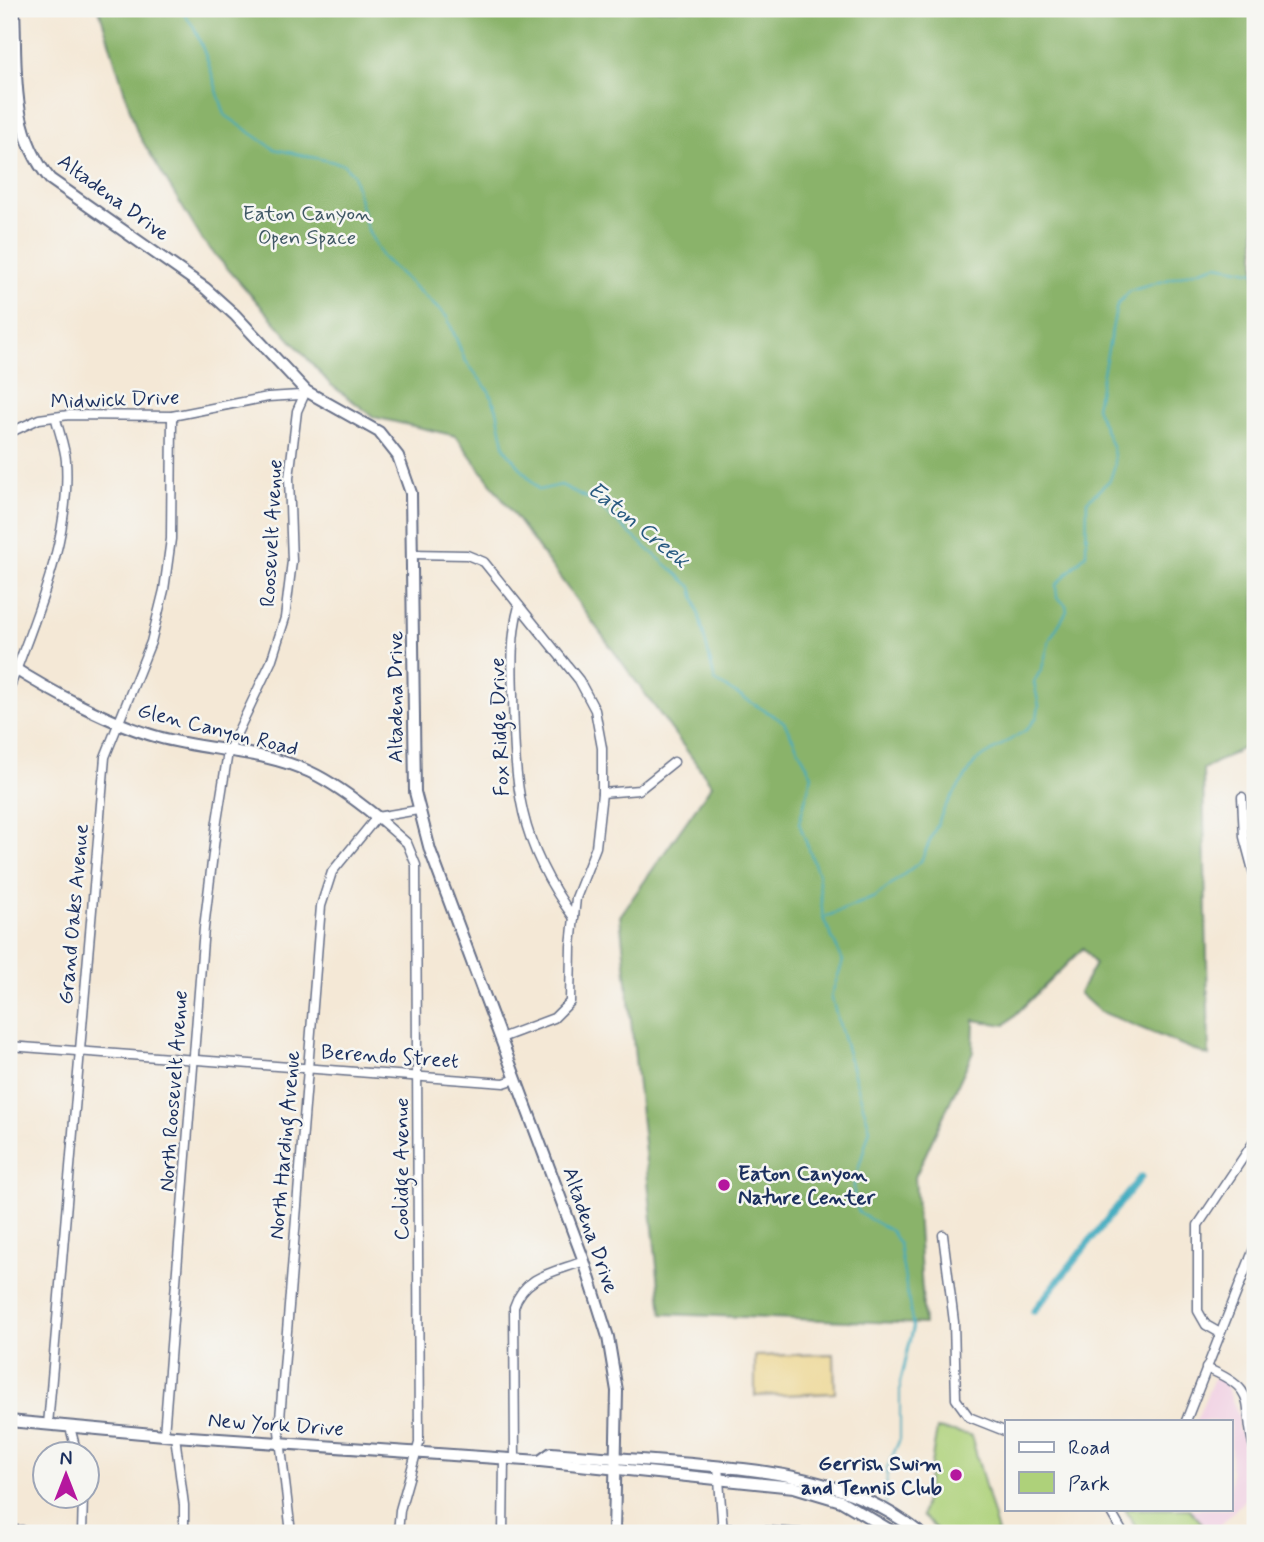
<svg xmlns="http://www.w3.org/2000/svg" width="1264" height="1542" viewBox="0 0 1264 1542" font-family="Mynerve,sans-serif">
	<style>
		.built { fill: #f1d0e3 }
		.green { fill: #aed17a; stroke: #64806c; stroke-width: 2 }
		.forest { fill: #8ab36a; stroke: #527164; stroke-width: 2 }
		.sand { fill: #eeda9e; stroke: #84847e; stroke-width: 2 }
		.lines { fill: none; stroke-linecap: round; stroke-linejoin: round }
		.stream { stroke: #40abbf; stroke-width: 2 }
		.canal { stroke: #40abbf; stroke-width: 7 }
		.street-casing { stroke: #677088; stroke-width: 11 }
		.secondary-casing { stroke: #677088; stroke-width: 14 }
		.street { stroke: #fff; stroke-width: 8 }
		.secondary { stroke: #fff; stroke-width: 10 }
		.poi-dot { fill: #b5179e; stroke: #f6f6f2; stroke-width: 2.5 }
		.labels { text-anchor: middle; stroke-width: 5; stroke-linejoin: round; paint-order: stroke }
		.street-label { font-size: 21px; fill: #1b2f5e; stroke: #f6f6f2 }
		.park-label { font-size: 21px; fill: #405865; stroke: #f6f6f2 }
		.poi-label { font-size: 21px; font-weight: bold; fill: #1b2f5e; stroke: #f6f6f2; text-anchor: start }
		.water-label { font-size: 23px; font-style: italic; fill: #285a80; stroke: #f6f6f2 }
	</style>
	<rect width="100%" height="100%" fill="#f6f6f2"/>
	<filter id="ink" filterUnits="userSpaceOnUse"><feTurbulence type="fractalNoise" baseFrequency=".0143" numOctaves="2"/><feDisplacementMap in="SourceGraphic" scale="14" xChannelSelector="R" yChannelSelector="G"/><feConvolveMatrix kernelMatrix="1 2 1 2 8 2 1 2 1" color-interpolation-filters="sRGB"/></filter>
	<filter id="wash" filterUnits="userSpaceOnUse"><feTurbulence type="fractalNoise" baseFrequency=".00686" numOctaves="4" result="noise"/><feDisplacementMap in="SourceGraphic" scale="28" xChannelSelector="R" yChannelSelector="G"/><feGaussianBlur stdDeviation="1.57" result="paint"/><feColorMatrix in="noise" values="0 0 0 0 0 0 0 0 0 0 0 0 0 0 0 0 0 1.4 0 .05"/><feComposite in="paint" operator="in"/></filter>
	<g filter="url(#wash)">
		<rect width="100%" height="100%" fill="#f4e8d6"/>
		<path class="built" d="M1214 1378 1224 1381 1238 1414V1430L1255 1455V1489L1213 1533H1139L1124 1509H1231V1421H1196Z"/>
		<g class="green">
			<path d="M937 1429 971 1435 998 1533H941L922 1516Z"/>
			<path d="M1125 1509H1189L1202 1523 1196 1533H1140Z"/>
		</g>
		<path class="forest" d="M99 9H1255V742L1203 769 1209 1056 1099 1011 1079 993 1095 964 1083 948 1005 1025 974 1020 973 1052 915 1177 924 1324 662 1314 620 916 712 785 456 436 374 417 330 384 203 241 137 132Z"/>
		<path class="sand" d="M834 1354 835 1393 755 1396V1356Z"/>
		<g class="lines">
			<g class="stream">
				<path d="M180 9 194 27 207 59 225 115 274 149 343 164 353 174 367 228 382 257 447 317 465 360 489 391 497 410 505 449 539 490 561 485 591 500 692 587 715 681 784 722 812 775 799 823 818 874 823 918 843 961 831 996 870 1129 854 1184V1199L859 1213 891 1231 899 1244 913 1327 900 1383V1439L887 1468 886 1505"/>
				<path d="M825 917 875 897 921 861 945 807 976 761 1026 730 1037 717 1039 706 1034 682 1042 668 1050 639 1067 611 1066 605 1057 597 1056 585 1086 554 1087 501 1110 480 1115 465 1113 449 1096 407 1117 305 1130 291 1217 265 1255 272"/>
			</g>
			<path class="canal" d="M1034 1311 1141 1177"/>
		</g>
	</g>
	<g filter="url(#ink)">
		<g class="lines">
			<g class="street-casing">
				<g id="street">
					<path d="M9 433 39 419 69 415 172 416 268 397 300 395 306 391"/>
					<path d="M412 554 467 555 484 562 579 680 595 710 602 748V793L596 847 576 898 571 946 570 1002 554 1018 501 1038"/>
					<path d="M519 606C511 634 512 667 513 696 515 788 518 842 574 918"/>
					<path d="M9 690C35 617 71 541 66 461 65 447 59 432 56 419"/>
					<path d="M602 793 639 790 674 762"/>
					<path d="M1242 797 1244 837 1255 878"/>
					<path d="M377 817 407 843 416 865 419 1443 400 1510 398 1533"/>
					<path d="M9 1046 504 1083 516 1079"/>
					<path d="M943 1235 954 1322 956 1399 969 1417 1007 1432"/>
					<path d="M1220 1333 1206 1325 1198 1311V1225L1255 1140"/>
					<path d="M1206 1368C1264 1392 1240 1404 1255 1451"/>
					<path d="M1186 1421 1255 1246"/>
					<path d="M48 1425 105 757 151 642 164 590 171 539 172 416"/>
					<path d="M70 1427 77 1454"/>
					<path d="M164 1434 204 928 217 821 228 752 271 662 285 618 292 561 289 478 297 411 306 391"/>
					<path d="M175 1436 184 1505V1533"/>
					<path d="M515 1459 514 1307C524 1275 556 1272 584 1261"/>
					<path d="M718 1466 723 1533"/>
					<path d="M1109 1509 1123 1533"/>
					<path d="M722 1528 800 1533"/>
					<path d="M9 1531 22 1530"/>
					<path d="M82 1533 83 1496"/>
					<path d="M291 1533 279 1431 321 906 332 872 377 817 418 810"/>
					<path d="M503 1533 504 1459"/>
				</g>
			</g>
			<g class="secondary-casing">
				<g id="secondary">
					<path d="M14 9C17 68 9 130 50 179L205 288 235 315 306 391 379 432 398 456 411 493 415 792 430 850 584 1261 608 1337 617 1391 614 1533"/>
					<path d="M9 665C49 691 112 724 158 737 207 751 264 750 310 772 334 783 356 800 377 817"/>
					<path d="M9 1421 175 1436 540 1461 794 1487 841 1501 895 1533"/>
					<path d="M540 1461 551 1453C594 1456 636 1460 679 1463 766 1470 849 1477 920 1533"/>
				</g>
			</g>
			<use href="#street" class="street"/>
			<use href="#secondary" class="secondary"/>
		</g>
	</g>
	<g class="poi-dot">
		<circle cx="724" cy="1185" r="7"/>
		<circle cx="956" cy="1475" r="7"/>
	</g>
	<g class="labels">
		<g class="street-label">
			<text transform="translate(114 197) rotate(36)" y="7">Altadena Drive</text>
			<text transform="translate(115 399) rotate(-2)" y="7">Midwick Drive</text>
			<text transform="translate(271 533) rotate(-87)" y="7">Roosevelt Avenue</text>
			<text transform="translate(395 697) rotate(-90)" y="7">Altadena Drive</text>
			<text transform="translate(499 727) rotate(-92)" y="7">Fox Ridge Drive</text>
			<text transform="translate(218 729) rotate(14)" y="7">Glen Canyon Road</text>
			<text transform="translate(73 914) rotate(-85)" y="7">Grand Oaks Avenue</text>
			<text transform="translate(390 1056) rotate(4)" y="7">Berendo Street</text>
			<text transform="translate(173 1091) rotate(-86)" y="7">North Roosevelt Avenue</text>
			<text transform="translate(284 1145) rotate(-85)" y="7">North Harding Avenue</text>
			<text transform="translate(401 1169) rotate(-90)" y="7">Coolidge Avenue</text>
			<text transform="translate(591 1230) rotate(71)" y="7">Altadena Drive</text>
			<text transform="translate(276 1424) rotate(4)" y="7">New York Drive</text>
		</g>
		<g class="park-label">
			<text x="307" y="220">Eaton Canyon<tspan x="307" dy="24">Open Space</tspan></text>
		</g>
		<g class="poi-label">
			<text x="738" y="1180">Eaton Canyon<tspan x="738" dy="24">Nature Center</tspan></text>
			<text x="942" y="1470" text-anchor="end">Gerrish Swim<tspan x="942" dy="24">and Tennis Club</tspan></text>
		</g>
		<g class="water-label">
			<text transform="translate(639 524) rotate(39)" y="8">Eaton Creek</text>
		</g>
	</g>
	<rect width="1264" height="1542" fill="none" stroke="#f6f6f2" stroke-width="35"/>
	<rect x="1005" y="1420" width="228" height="91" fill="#f6f6f2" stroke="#9ea6b7" stroke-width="2"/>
	<rect x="1019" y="1442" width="35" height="10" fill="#ffffff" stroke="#9ea6b7" stroke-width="2"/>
	<text x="1068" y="1454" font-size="21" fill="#1b2f5e">Road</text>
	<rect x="1019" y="1472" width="35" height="21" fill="#aed17a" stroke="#9ea6b7" stroke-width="2"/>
	<text x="1068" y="1490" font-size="21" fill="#1b2f5e">Park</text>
	<g transform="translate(66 1475)"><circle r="33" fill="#f6f6f2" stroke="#9ea6b7" stroke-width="2"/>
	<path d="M0-5L12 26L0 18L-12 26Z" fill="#b5179e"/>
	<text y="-10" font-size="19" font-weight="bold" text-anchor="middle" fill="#1b2f5e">N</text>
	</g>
</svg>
